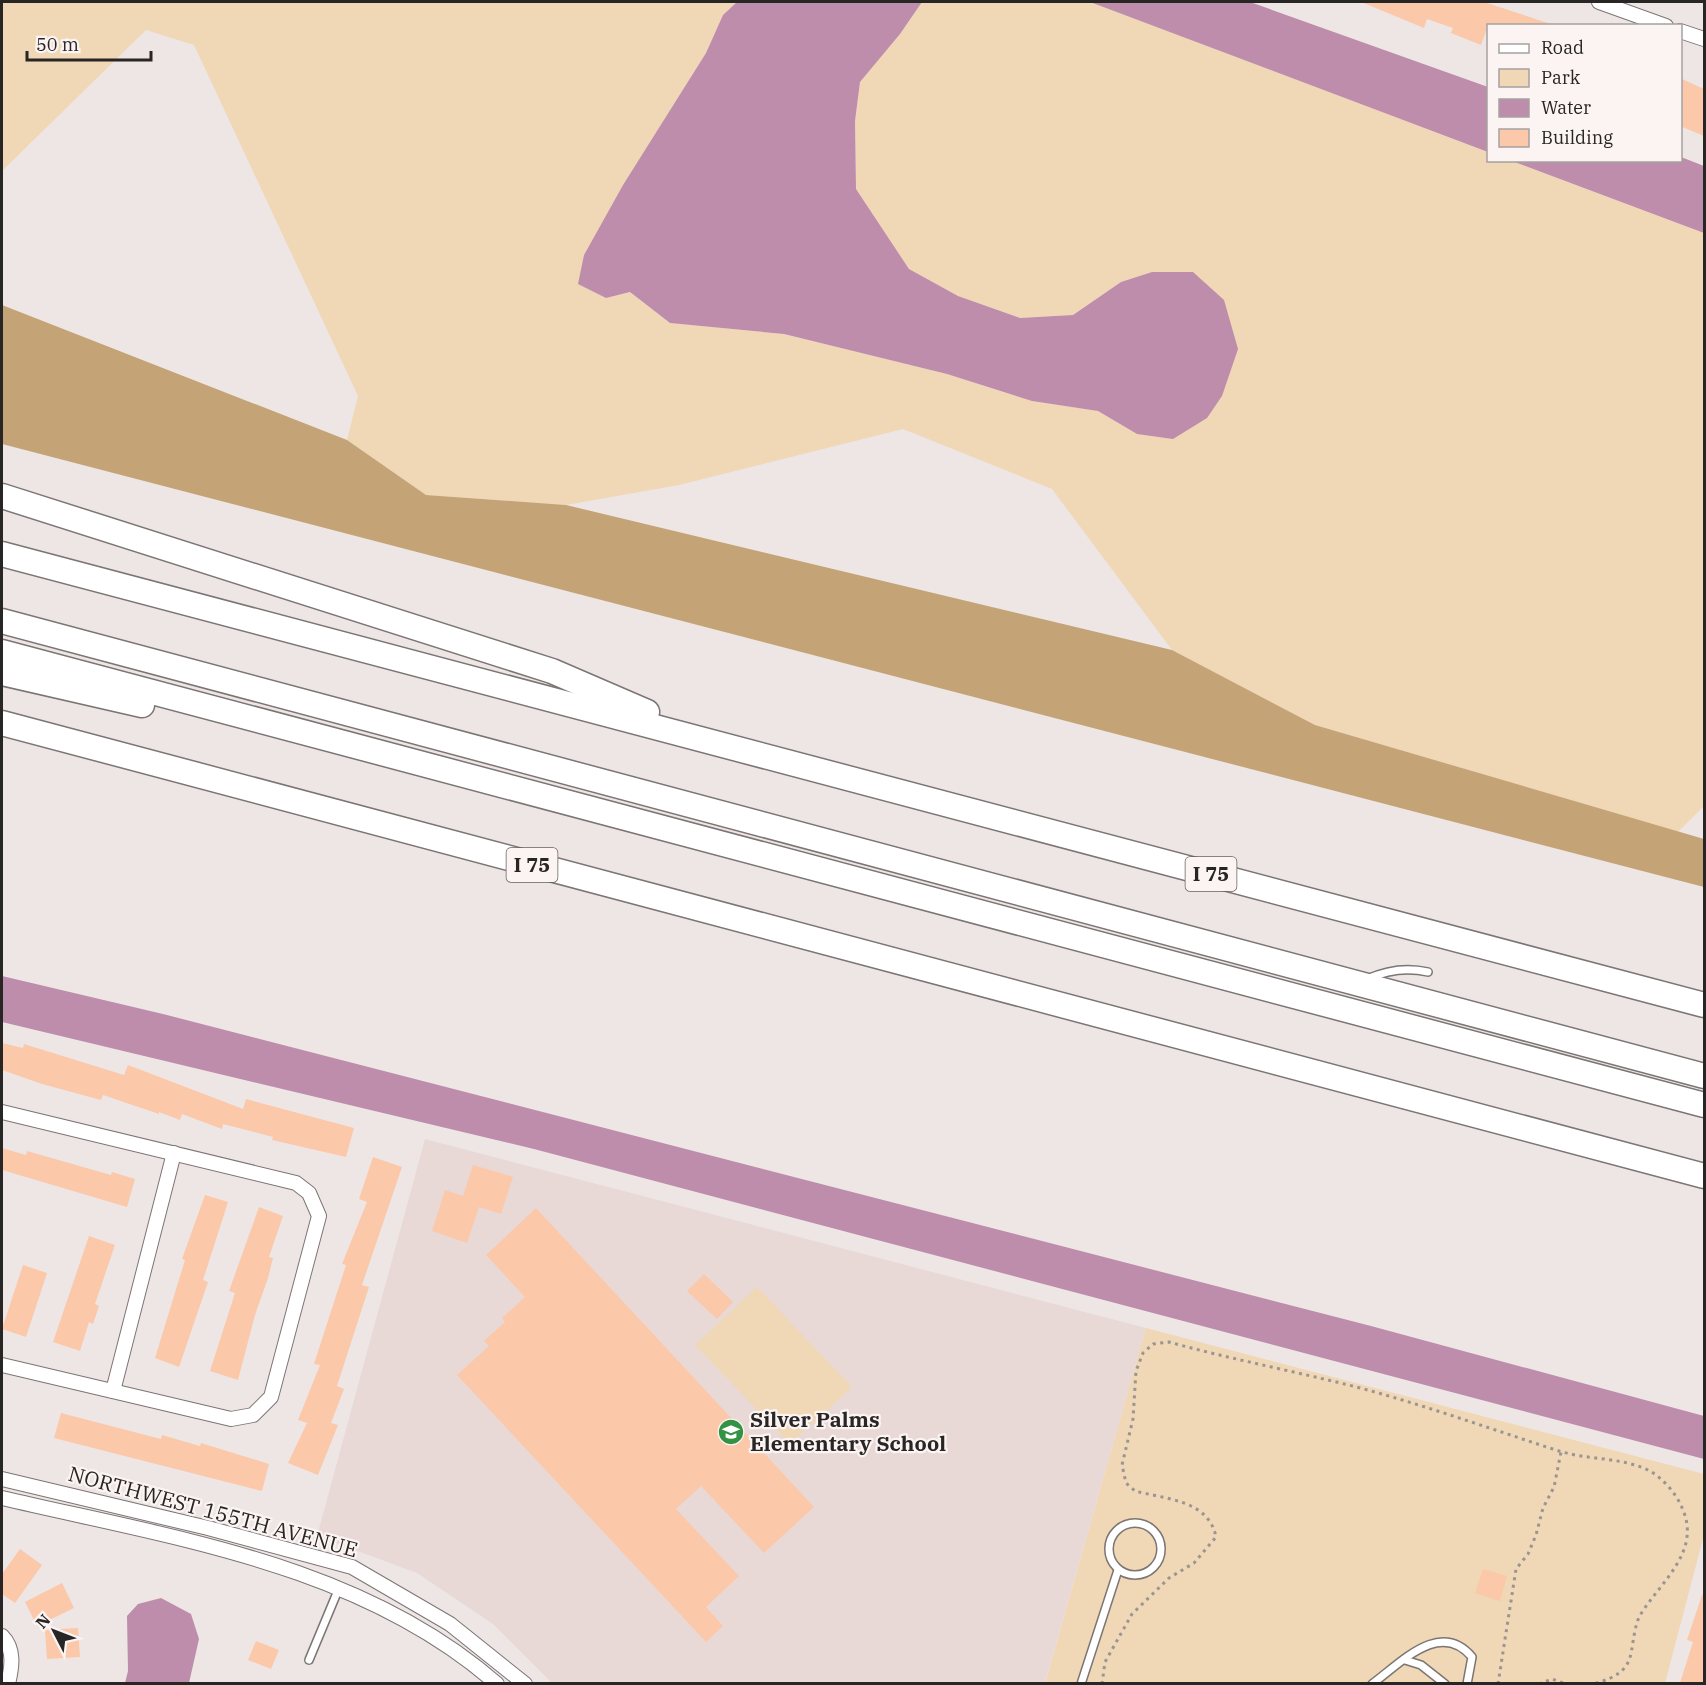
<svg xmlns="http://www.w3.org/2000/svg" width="1706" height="1685" viewBox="0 0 1706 1685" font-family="'IBM Plex Serif',serif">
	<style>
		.built { fill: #e9d9d6 }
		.green { fill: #f0d7b5 }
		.forest { fill: #c4a476 }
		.water { fill: #bd8dab }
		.building { fill: #fbc8a9 }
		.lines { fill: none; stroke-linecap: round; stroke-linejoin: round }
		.lane-casing { stroke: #7b7574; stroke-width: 10 }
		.street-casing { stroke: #7b7574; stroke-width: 16 }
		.highway-casing { stroke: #7b7574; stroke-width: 27 }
		.path { stroke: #9a9594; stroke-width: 3; stroke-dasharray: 3 4.5; stroke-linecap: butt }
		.lane { stroke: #fff; stroke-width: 7 }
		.street { stroke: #fff; stroke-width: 14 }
		.highway { stroke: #fff; stroke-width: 24 }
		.labels { text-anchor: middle; stroke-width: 4.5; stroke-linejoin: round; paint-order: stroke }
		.shield { fill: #fbf4f3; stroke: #676363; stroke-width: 1.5 }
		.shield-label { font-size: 20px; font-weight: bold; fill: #282525 }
		.poi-label { font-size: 21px; font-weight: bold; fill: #282525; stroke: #fbf4f3; text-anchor: start }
		.street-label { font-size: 21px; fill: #282525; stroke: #fbf4f3 }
	</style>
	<rect width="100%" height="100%" fill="#eee6e5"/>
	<path class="built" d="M425 1139 1146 1328 1045 1683H552L493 1624 417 1573 317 1536Z"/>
	<g class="green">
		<path d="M2 2H737L723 15 706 53 623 185 584 255 579 284 606 298 630 292 670 323 784 334 947 374 1032 401 1098 411 1137 434 1152 272 1121 282 1073 315 1020 318 958 296 909 269 856 189 855 121 860 82 900 34 922 2H1090L1488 152V160L1512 161 1704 233V806L1678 832 1315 725 1172 650 1052 489 903 429 679 485 566 505 426 495 347 440 358 396 194 45 146 30 2 171Z"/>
		<path d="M757 1287 852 1387 790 1444 695 1345Z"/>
		<path d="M1146 1328 1704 1474V1535L1665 1683 1045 1684Z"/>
	</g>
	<path class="forest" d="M2 305 347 440 426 495 566 505 1172 650 1315 725 1704 839V887L2 444Z"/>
	<g class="water">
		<path d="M737 2H922L900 34 860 82 855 121 856 189 909 269 958 296 1020 318 1073 315 1121 282 1152 272H1193L1224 300 1238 349 1222 396 1207 418 1173 439 1137 434 1098 411 1032 401 947 374 784 334 670 323 630 292 606 298 578 284 584 255 623 185 706 53 723 15Z"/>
		<path d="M1090 2H1250L1488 87V152Z"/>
		<path d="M1681 157 1704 166V233L1512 161 1680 160Z"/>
		<path d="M2 976 163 1014 1371 1326 1704 1416V1459L534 1149 2 1022Z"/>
		<path d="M161 1598 191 1614 199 1639 189 1683H125L128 1671 127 1616 138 1604Z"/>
	</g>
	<g class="building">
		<path d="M1361 2H1484L1551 24 1488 26 1481 45 1451 33 1453 28 1427 19 1424 28Z"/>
		<path d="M1680 78 1704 89V136L1680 126Z"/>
		<path d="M2 1043 23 1048 24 1044 124 1075 128 1065 243 1109 246 1099 354 1128 346 1157 272 1140 273 1137 223 1124 222 1129 182 1114 180 1120 159 1112V1114L103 1095 101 1100 42 1084 2 1070Z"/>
		<path d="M2 1148 26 1155 27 1151 111 1175 112 1172 135 1179 127 1207 2 1170Z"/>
		<path d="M373 1157 402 1167 362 1285 369 1287 337 1386 344 1389 331 1423 338 1425 318 1475 288 1463 307 1423 298 1420 320 1365 314 1364 346 1265 342 1264 367 1202 359 1199Z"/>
		<path d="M473 1165 513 1177 501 1214 479 1207 467 1243 432 1231 445 1190 463 1196Z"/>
		<path d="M205 1195 228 1202 203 1280 208 1282 179 1367 155 1358 185 1260 182 1259Z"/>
		<path d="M259 1207 283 1216 269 1257 273 1258 268 1278 255 1315 238 1380 210 1371 235 1293 229 1291Z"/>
		<path d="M536 1208 814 1507 764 1553 701 1486 676 1509 739 1576 706 1607 723 1626 706 1642 457 1375 489 1346 484 1341 505 1322 502 1318 525 1297 486 1255Z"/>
		<path d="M89 1236 115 1245 95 1304 99 1306 93 1324 89 1322 80 1351 53 1342Z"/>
		<path d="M23 1265 47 1273 26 1337 2 1329Z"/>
		<path d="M704 1274 733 1302 717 1319 687 1291Z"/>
		<path d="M61 1413 161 1439 162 1435 200 1446 201 1443 269 1464 262 1491 54 1438Z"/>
		<path d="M20 1549 42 1565 15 1603 2 1594V1574Z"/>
		<path d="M1483 1569 1507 1576 1500 1601 1475 1593Z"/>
		<path d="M62 1583 74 1608 37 1626 25 1602Z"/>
		<path d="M1702 1595H1704V1683H1680L1693 1642 1687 1640Z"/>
		<path d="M78 1628 80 1657 47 1659 45 1630Z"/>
		<path d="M256 1641 279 1650 271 1669 248 1660Z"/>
	</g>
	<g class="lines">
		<g class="lane-casing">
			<g id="lane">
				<path d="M1367 979C1387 970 1407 967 1428 972"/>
				<circle cx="1135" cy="1549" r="26"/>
				<path d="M309 1660 339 1588"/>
				<path d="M1405 1660 1421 1665 1445 1684"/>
				<path d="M1081 1684 1118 1570"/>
				<path d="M1372 1684C1401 1663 1440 1619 1472 1657L1467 1684"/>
			</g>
		</g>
		<g class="street-casing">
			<g id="street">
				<path d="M1599 2 1666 26"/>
				<path d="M1680 31 1704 39"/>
				<path d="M2 1112 296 1183 309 1193 319 1216 271 1397 253 1415 231 1419 2 1365"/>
				<path d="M113 1391 174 1153"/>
				<path d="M2 1479 208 1528 352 1567 450 1624 525 1684"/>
				<path d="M2 1498C172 1538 360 1564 497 1684"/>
				<path d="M2 1636C15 1649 12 1667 8 1684"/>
			</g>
		</g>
		<g class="highway-casing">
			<g id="highway">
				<path d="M2 496 552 671 647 712"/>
				<path d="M2 554 1704 1005"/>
				<path d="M2 621 1704 1076"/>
				<path d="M2 652 1704 1105"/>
				<path d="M2 673 142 705"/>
				<path d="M2 723 1704 1176"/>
			</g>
		</g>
		<g class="path">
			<path d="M1102 1684 1105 1662 1132 1614 1169 1578 1194 1563 1216 1537C1209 1500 1165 1499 1135 1491L1126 1483 1122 1465 1133 1419 1136 1371 1143 1353 1153 1344 1169 1342C1234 1360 1299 1372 1364 1389 1430 1407 1494 1430 1559 1451 1587 1460 1621 1457 1648 1470 1662 1477 1677 1494 1683 1510 1701 1553 1659 1583 1639 1617 1626 1652 1642 1671 1593 1684"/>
			<path d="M1498 1684 1516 1569 1528 1554 1536 1535 1543 1508 1554 1487 1561 1452"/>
			<path d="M1539 1684 1552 1679 1566 1684"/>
		</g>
		<use href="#lane" class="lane"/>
		<use href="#street" class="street"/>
		<use href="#highway" class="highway"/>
	</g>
	<defs>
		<g id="school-disc" transform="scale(1.35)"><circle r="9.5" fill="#349244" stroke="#fbf4f3"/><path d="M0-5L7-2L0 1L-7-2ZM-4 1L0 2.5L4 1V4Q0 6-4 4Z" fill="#fff"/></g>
	</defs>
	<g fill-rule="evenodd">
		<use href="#school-disc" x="731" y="1432"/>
	</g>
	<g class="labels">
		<g class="shield">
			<rect x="506.5" y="848" width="51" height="34" rx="4.5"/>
			<rect x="1185.5" y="857" width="51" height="34" rx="4.5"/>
		</g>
		<g class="shield-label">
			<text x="532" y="872">I 75</text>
			<text x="1211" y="881">I 75</text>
		</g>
		<g class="poi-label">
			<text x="750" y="1427">Silver Palms<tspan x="750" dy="24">Elementary School</tspan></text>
		</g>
		<g class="street-label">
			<text transform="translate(213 1512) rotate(15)" y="7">NORTHWEST 155TH AVENUE</text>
		</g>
	</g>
	<rect width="1706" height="1685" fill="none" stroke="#282525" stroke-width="6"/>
	<rect x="1487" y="24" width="195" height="138" fill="#fbf4f3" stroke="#a7a1a1" stroke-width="1.5"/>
	<rect x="1499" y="44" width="30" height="9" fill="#ffffff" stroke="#a7a1a1" stroke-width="1.5"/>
	<text x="1541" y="54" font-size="18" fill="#282525">Road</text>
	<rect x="1499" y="69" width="30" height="18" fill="#f0d7b5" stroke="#a7a1a1" stroke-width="1.5"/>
	<text x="1541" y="84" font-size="18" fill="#282525">Park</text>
	<rect x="1499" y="99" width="30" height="18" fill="#bd8dab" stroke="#a7a1a1" stroke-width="1.5"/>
	<text x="1541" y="114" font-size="18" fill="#282525">Water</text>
	<rect x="1499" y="129" width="30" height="18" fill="#fbc8a9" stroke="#a7a1a1" stroke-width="1.5"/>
	<text x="1541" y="144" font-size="18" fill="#282525">Building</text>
	<g transform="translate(54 1631) rotate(312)" stroke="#fbf4f3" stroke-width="4.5" paint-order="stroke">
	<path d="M0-4.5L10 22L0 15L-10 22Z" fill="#282525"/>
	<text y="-9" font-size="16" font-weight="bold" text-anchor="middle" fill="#282525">N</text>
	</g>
	<path d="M27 51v9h124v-9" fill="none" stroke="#282525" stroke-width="3"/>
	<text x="36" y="51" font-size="18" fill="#282525" stroke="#fbf4f3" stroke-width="4.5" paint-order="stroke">50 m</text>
</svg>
